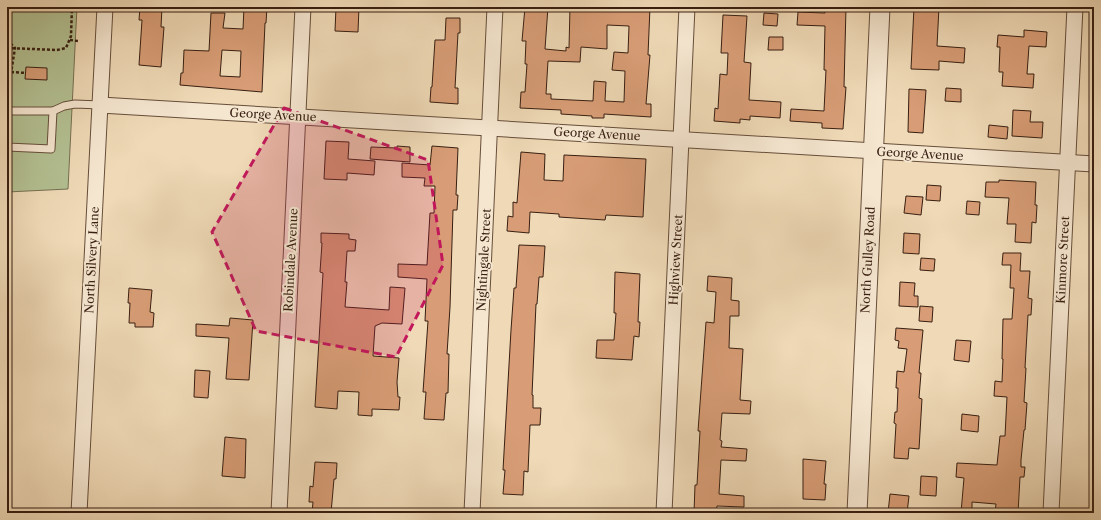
<svg xmlns="http://www.w3.org/2000/svg" width="1101" height="520" viewBox="0 0 1101 520" font-family="'Libre Caslon Text',serif">
	<style>
		.green { fill: #b3c092; stroke: #767052 }
		.building { fill: #d89d76; stroke: #381f11; fill-rule: evenodd }
		.lines { fill: none; stroke-linecap: round; stroke-linejoin: round }
		.service-casing { stroke: #664e3a; stroke-width: 9 }
		.minor-casing { stroke: #664e3a; stroke-width: 17 }
		.tertiary-casing { stroke: #664e3a; stroke-width: 21 }
		.path { stroke: #381f11; stroke-width: 2.5; stroke-dasharray: 3 2; stroke-linecap: butt }
		.service { stroke: #f5e6d0; stroke-width: 7 }
		.minor { stroke: #f5e6d0; stroke-width: 15 }
		.tertiary { stroke: #f5e6d0; stroke-width: 19 }
		.marked { fill: #c2185b; fill-opacity: 0.2; stroke: #c2185b; stroke-width: 3; stroke-dasharray: 8 5; stroke-linejoin: round }
		.labels { text-anchor: middle; stroke-width: 4; stroke-linejoin: round; paint-order: stroke }
		.street-label { font-size: 12px; fill: #381f11; stroke: #f5e6d0 }
	</style>
	<rect width="100%" height="100%" fill="#efd9b6"/>
	<filter id="stains"><feTurbulence type="fractalNoise" baseFrequency=".005" numOctaves="4"/><feColorMatrix values="0 0 0 0 .2 0 0 0 0 .09 0 0 0 0 .02 0 0 0 .5 -.17"/></filter>
	<radialGradient id="worn" r=".72"><stop offset=".6" stop-color="#630" stop-opacity="0"/><stop offset="1" stop-color="#630" stop-opacity=".3"/></radialGradient>
	<path class="green" d="M7 7H77L68 189 7 192Z"/>
	<g class="building">
		<path d="M140 7H162L161 27H164L161 67 139 65 142 20H139Z"/>
		<path d="M244 7H267L266 23H265L262 92 180 85 181 73H183L184 50 209 51 211 13H225L223 28 243 29ZM222 50 241 51 240 77 220 76Z"/>
		<path d="M336 7H359L358 32 335 31Z"/>
		<path d="M525 7H548L545 49 566 51V47L569 48 570 7H583V9L629 11V7H650L648 55H650L646 104H651V117L604 114V118H592V116L561 114V110L520 108 521 92H525L527 64H525L526 41H522ZM607 25 629 26 628 53 614 52 612 70 625 71 624 102 605 101 606 82 594 81 593 101 551 99V94H546L548 61 580 62 581 47 607 49Z"/>
		<path d="M825 7H846L844 87H846L843 129 822 128V123L790 121 791 109 824 111 826 70H824L825 26 797 25 798 12 825 13Z"/>
		<path d="M914 7H939L937 46 965 48 964 63 939 61V70L911 69Z"/>
		<path d="M764 13 778 14 777 26 763 25Z"/>
		<path d="M723 15 747 16 744 62 751 63 749 100 781 102 780 118 750 116V120L740 119V123L714 121 715 108 718 109 720 74 727 75 728 53H721Z"/>
		<path d="M446 18H460V33H458L455 88H458V104L430 102 431 87H432L435 40H445Z"/>
		<path d="M1024 30 1047 32 1046 47 1029 46 1027 74H1034L1033 88 1002 86 1003 72H999L1000 47H997L998 35 1024 37Z"/>
		<path d="M769 37H783V50H768Z"/>
		<path d="M26 67 47 68V80L25 79Z"/>
		<path d="M946 88 961 89V102L945 101Z"/>
		<path d="M909 89 926 90 923 133 908 132Z"/>
		<path d="M1013 110 1031 111 1030 122H1043L1042 138 1012 136Z"/>
		<path d="M989 125 1008 127 1007 139 988 137Z"/>
		<path d="M326 141 349 142 348 159 375 161 374 175 347 173V180L324 179Z"/>
		<path d="M397 146 410 147V162L370 159 371 147 397 148Z"/>
		<path d="M432 146 458 148 456 195H458L457 210H453L450 307 447 354H449L448 393H446L444 420 424 419 426 392H423L428 321H425L427 279 398 277V264L427 265 430 213H434L435 186H424L425 178 402 177V163L430 165Z"/>
		<path d="M521 152 545 154 544 180 563 181 564 155 646 159 643 217 606 215 605 220 574 218 559 217V214L530 212 529 233 507 231 508 216 513 217V202L517 203Z"/>
		<path d="M999 180 1036 182 1035 205H1037L1036 223 1032 222 1031 243 1015 242 1016 224H1007L1009 198 985 197 986 182H999Z"/>
		<path d="M927 185 941 186 940 201 926 200Z"/>
		<path d="M906 196 923 197 921 215 904 213Z"/>
		<path d="M967 201 980 202 979 215 966 214Z"/>
		<path d="M321 233 349 234V239L356 240 355 251H347L345 282H347L345 307 389 310 390 287 405 288 402 324 382 323 375 326 373 356 399 358 397 382 398 397H400L399 410 372 409V416L358 415 359 392 338 391 337 409 315 407 323 273 320 272 322 243H321Z"/>
		<path d="M904 233 920 234 919 254 903 253Z"/>
		<path d="M519 245 545 246 543 277H539L537 304H536L532 395H533V408H541L540 425H530L528 472 524 471 523 495 503 494 505 470H503L511 330 514 288H516Z"/>
		<path d="M1003 253H1021L1020 271H1030L1028 298 1032 299 1031 315H1028L1025 368H1026L1024 402 1027 403 1025 430H1024L1021 460V467H1025L1024 477H1020L1018 513H995L996 504 972 502V513H961L964 478 956 477 957 463 997 465 1000 436H1005L1007 397 994 396 995 381 1002 382 1003 359H1002L1003 319H1012L1014 288H1010L1011 265H1002Z"/>
		<path d="M921 258 935 259 934 271 920 270Z"/>
		<path d="M615 272 640 274 638 322H640L639 337 634 336 632 360 596 358 597 340H614L616 313H614Z"/>
		<path d="M708 276 732 278 731 300 739 301V316H730L729 348 743 349 740 400 751 401 750 414 722 413 720 440 722 441 721 447 747 449 746 461 721 460 719 494 744 496V507L717 506 716 513H694L695 485H697L700 431H698L706 322 714 323 716 292 707 291Z"/>
		<path d="M900 282 915 283 914 296H918V307L899 306Z"/>
		<path d="M129 288 152 290 150 312 154 313 153 327H135V323H129L130 303H128Z"/>
		<path d="M920 306 933 307 932 322 919 321Z"/>
		<path d="M230 318 253 320 249 380 226 379 229 338 196 336V324L229 326Z"/>
		<path d="M896 328 923 330 919 373H921L919 398 922 399 919 449 909 448 908 459 894 458 896 424 894 423 895 412H897L898 388H896L897 371 904 372 907 349 898 348 899 341 895 340Z"/>
		<path d="M956 340 971 341 969 362 954 360Z"/>
		<path d="M195 370 210 371 208 398 194 397Z"/>
		<path d="M962 414 979 416 978 432 961 430Z"/>
		<path d="M225 437 246 439 245 478 222 476Z"/>
		<path d="M803 459 826 461 824 484H826L825 500 803 499Z"/>
		<path d="M315 462 337 463 336 479H334L331 513H312L313 502H309L310 486 313 487Z"/>
		<path d="M921 476 937 477 936 496 920 495Z"/>
		<path d="M890 494 909 496 907 513H888Z"/>
	</g>
	<g class="lines">
		<g class="service-casing">
			<g id="service">
				<path d="M7 111H53L64 106 75 104 100 105"/>
				<path d="M7 147 51 149 53 111"/>
			</g>
		</g>
		<g class="minor-casing">
			<g id="minor">
				<path d="M100 105 1094 164"/>
				<path d="M79 513 105 7"/>
				<path d="M279 513 303 7"/>
				<path d="M472 513 495 7"/>
				<path d="M664 513 687 7"/>
				<path d="M1051 513 1075 7"/>
			</g>
		</g>
		<g class="tertiary-casing">
			<path id="tertiary" d="M857 513 880 7"/>
		</g>
		<g class="path">
			<path d="M7 40 15 48 7 98"/>
			<path d="M70 40 78 41"/>
			<path d="M7 48 57 50 66 48 71 36 72 7"/>
			<path d="M11 72 26 73"/>
		</g>
		<use href="#service" class="service"/>
		<use href="#minor" class="minor"/>
		<use href="#tertiary" class="tertiary"/>
	</g>
	<path class="marked" d="M284 108 428 160 443 265 396 357 256 331 212 232Z"/>
	<g class="labels">
		<g class="street-label">
			<text transform="translate(273 115) rotate(3)" y="4">George Avenue</text>
			<text transform="translate(597 134) rotate(3)" y="4">George Avenue</text>
			<text transform="translate(920 154) rotate(3)" y="4">George Avenue</text>
			<text transform="translate(92 260) rotate(-87)" y="4">North Silvery Lane</text>
			<text transform="translate(291 260) rotate(-87)" y="4">Robindale Avenue</text>
			<text transform="translate(484 260) rotate(-87)" y="4">Nightingale Street</text>
			<text transform="translate(676 260) rotate(-87)" y="4">Highview Street</text>
			<text transform="translate(868 260) rotate(-87)" y="4">North Gulley Road</text>
			<text transform="translate(1063 260) rotate(-87)" y="4">Kinmore Street</text>
		</g>
	</g>
	<rect width="1101" height="520" fill="none" stroke="#efd9b6" stroke-width="24"/>
	<rect x="8" y="8" width="1085" height="504" fill="none" stroke="#381f11" stroke-width="2"/>
	<rect x="12" y="12" width="1077" height="496" fill="none" stroke="#381f11"/>
	<rect width="100%" height="100%" filter="url(#stains)"/>
	<rect width="100%" height="100%" fill="url(#worn)"/>
</svg>
